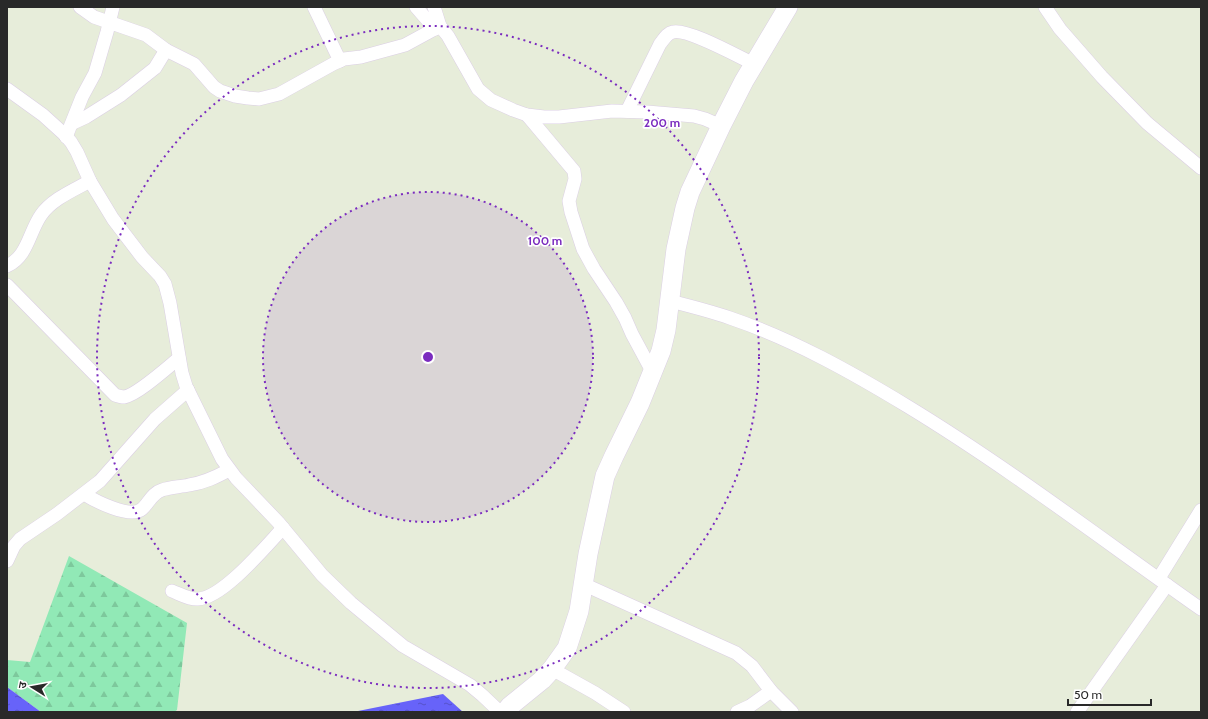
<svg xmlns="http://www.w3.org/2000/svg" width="1208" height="719" viewBox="0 0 1208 719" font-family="Cabin,'Noto Sans Devanagari',sans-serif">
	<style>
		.forest { fill: url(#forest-firs) }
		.water { fill: url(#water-ripples) }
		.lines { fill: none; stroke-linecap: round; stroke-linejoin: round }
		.street-casing { stroke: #dbcfe4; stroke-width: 14 }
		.secondary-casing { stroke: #dbcfe4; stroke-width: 20 }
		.street { stroke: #fff; stroke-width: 13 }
		.secondary { stroke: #fff; stroke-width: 19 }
		.ring { fill: none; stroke: #7b2cbf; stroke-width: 2; stroke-dasharray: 2 4 }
		.centre { fill: #7b2cbf; stroke: #fff; stroke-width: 2 }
		.ring-label { font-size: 12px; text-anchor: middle; font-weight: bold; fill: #7b2cbf; stroke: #fff; stroke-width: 3.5; stroke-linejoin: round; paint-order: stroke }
	</style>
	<defs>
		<pattern id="forest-firs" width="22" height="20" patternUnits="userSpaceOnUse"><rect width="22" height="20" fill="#91e9b6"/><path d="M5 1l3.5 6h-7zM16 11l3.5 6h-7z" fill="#7dc89c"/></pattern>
		<pattern id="water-ripples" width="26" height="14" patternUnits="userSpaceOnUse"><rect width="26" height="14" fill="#6763f9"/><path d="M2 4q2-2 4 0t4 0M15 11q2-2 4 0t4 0" fill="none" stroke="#5552ca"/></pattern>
	</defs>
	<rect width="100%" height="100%" fill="#e7edda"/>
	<path class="forest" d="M69 556 187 623 177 710 174 712H41L7 687V660L30 662Z"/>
	<g class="water">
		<path d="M7 687 41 712H7Z"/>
		<path d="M443 694 463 712H353Z"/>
	</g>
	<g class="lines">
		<g class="street-casing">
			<g id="street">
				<path d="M80 7 94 17 146 35 166 50 194 64 214 87 220 91 235 96 248 98 259 99 279 94 333 64 344 59 361 57 405 45 440 26"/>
				<path d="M314 7 340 61"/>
				<path d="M416 7 435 29"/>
				<path d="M434 7 440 26 448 36 478 89 491 100 513 110 527 115 544 117H559L612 111 647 112 694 116 705 119 721 126"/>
				<path d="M1045 7 1060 29 1102 77 1147 123 1201 168"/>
				<path d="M7 89 43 115 64 134 71 142 77 152 90 181 113 219 142 257 160 276 165 284 170 303 178 350 182 373 186 386 222 459 236 478 278 522 322 575 351 603 403 646 470 685 482 695 500 712"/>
				<path d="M627 111 660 44C664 39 667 33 673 32 687 28 739 57 754 64"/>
				<path d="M527 115 574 171 575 179 569 201 571 212 583 249 594 269 616 302 625 318 632 334 653 373"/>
				<path d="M73 123 86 117 121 95 155 68 166 50"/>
				<path d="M66 137 82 97 95 73 107 32 113 7"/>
				<path d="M7 266C28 256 29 232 41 215 52 199 74 190 90 181"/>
				<path d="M7 285 115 395C118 396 121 397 124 397 137 395 168 367 179 358"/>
				<path d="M670 301C690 306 710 311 730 318 792 339 851 372 907 406 1009 468 1104 541 1201 609"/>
				<path d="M84 494C95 501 130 519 142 509 149 503 152 493 162 490 170 487 180 487 189 485 204 483 216 477 229 470"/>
				<path d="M7 561 14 546 20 539 57 514 100 481 155 419 188 390"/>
				<path d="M1159 578 1201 510"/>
				<path d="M583 584 736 653 752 666 771 691 792 712"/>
				<path d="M172 591C180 594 190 600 198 599 223 598 266 546 283 528"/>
				<path d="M552 669 595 693 624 712"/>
				<path d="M737 712 750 706 771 691"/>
				<path d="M1077 712 1167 585"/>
			</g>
		</g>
		<g class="secondary-casing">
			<path id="secondary" d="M505 712 510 706 542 680 552 669 567 648 579 611 588 554 605 476 614 456 640 403 661 351 666 330 676 249 685 208 690 192 721 126 744 81 788 7"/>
		</g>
		<use href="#street" class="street"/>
		<use href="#secondary" class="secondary"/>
	</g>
	<circle cx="428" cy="357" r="165" fill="#7b2cbf" fill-opacity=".12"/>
	<g class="ring">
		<circle cx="428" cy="357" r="165"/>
		<circle cx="428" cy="357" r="331"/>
	</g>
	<circle cx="428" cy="357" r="6" class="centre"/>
	<g class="ring-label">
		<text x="662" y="127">200 m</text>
		<text x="545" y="245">100 m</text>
	</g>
	<rect width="1208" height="719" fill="none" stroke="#292929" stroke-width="16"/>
	<g transform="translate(32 687) rotate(281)" stroke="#ffffff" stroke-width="3" paint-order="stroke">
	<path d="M0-3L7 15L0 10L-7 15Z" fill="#292929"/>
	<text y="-6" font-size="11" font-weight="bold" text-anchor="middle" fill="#292929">उ</text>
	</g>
	<path d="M1068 699v6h83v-6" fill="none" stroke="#292929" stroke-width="2"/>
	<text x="1074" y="699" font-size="12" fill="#292929" stroke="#ffffff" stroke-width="3" paint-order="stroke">50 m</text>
</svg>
